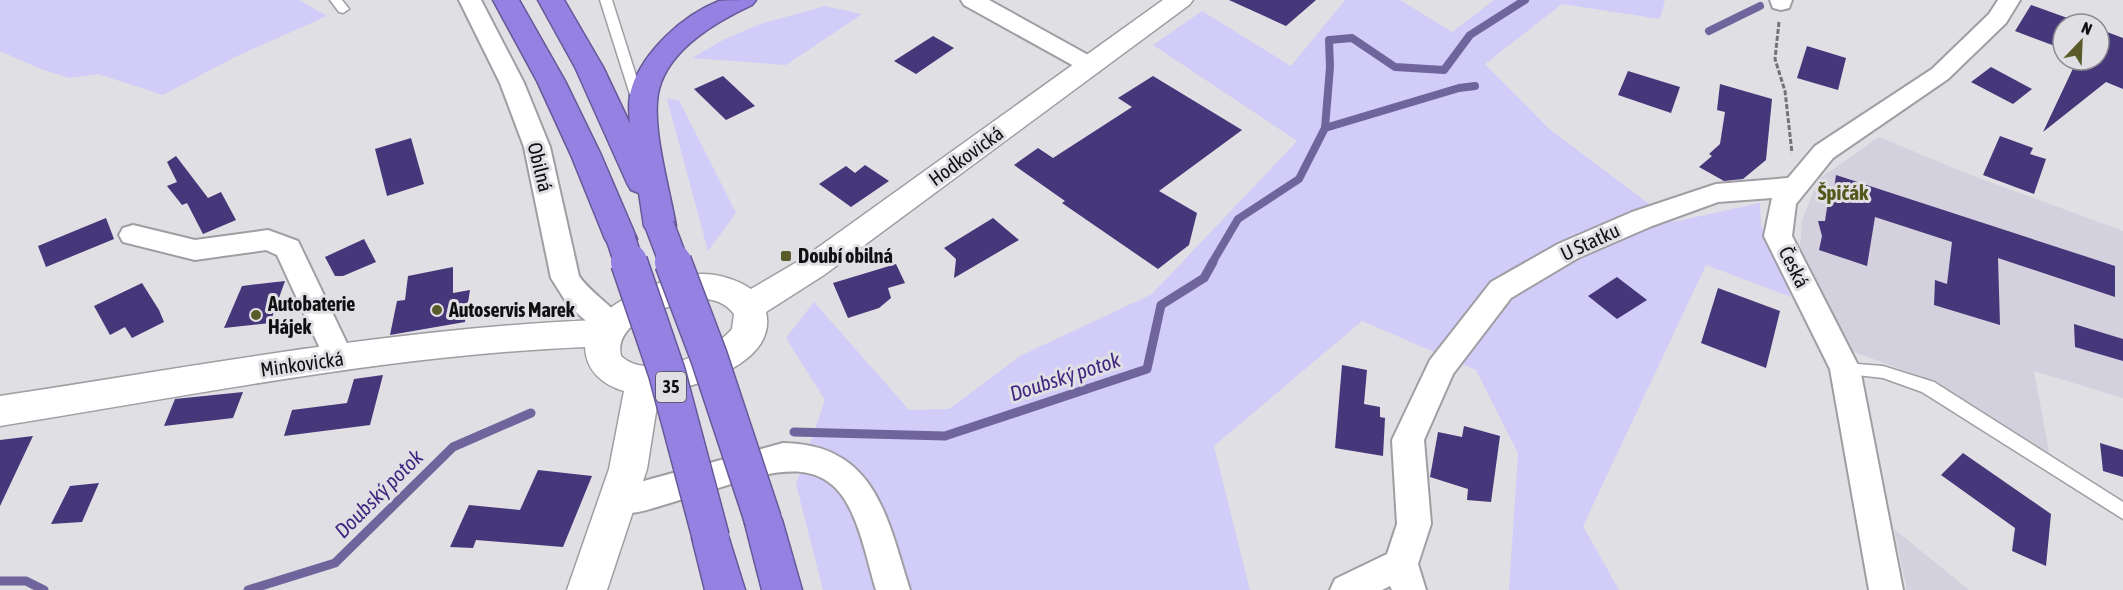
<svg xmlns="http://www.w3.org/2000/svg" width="2123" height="590" font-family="'Asap Condensed',sans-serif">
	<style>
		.built { fill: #d2d1dd }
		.green { fill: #d2ccf9 }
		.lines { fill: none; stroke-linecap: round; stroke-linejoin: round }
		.stream-far1 { stroke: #6f659c; stroke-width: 8 }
		.stream { stroke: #6f659c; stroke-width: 9 }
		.building { fill: #46367a }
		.lane-casing { stroke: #9e9ea3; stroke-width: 3 }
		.street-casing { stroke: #9e9ea3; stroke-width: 4 }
		.secondary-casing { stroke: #9e9ea3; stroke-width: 3 }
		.highway-casing { stroke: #665998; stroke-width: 3 }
		.path { stroke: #737376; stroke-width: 3; stroke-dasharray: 5 2; stroke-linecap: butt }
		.lane { fill: #fff; fill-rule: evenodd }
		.street { fill: #fff; fill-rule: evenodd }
		.secondary { fill: #fff; fill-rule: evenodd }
		.highway { fill: #9481e1; fill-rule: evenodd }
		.highway-bridge-far1-casing { stroke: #665998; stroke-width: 31; stroke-linecap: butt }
		.highway-bridge-casing { stroke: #665998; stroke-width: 39; stroke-linecap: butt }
		.highway-bridge-far1 { stroke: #9481e1; stroke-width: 28 }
		.highway-bridge { stroke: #9481e1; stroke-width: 36 }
		.poi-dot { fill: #595b29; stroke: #dfdfe4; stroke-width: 2 }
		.labels { text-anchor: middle; stroke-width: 6; stroke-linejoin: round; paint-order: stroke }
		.shield { fill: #dfdfe4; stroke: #4e4e50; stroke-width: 1.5 }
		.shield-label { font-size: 18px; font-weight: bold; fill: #101011 }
		.street-label { font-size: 20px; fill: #101011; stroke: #dfdfe4 }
		.poi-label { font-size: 20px; font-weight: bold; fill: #101011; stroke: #dfdfe4; text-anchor: start }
		.neighbourhood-label { font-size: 21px; font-weight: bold; fill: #55581d; stroke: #dfdfe4 }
		.water-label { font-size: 21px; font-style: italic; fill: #422780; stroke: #dfdfe4 }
	</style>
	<rect width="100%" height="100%" fill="#dfdfe4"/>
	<!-- built -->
	<g class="built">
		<path d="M1879 137 1968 174 2123 231V398L2034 371 2050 457 1936 382 1851 351 1800 247 1802 220 1819 179Z"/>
		<path d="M1894 529 1969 590H1907Z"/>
	</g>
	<!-- green -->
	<g class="green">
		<path d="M0 0H299L327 16 237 56 163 95 98 74 69 78 41 69 0 51Z"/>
		<path d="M1345 0H1400L1452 32 1494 0H1665L1660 19 1562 4 1485 64 1549 129 1673 222 1760 203 1761 225 1791 297 1706 265 1583 526 1619 590H1509L1518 453 1476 370 1362 321 1214 446 1250 590H823L796 484 825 400 786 338 814 302 909 410 949 409 1020 356 1152 294 1297 141 1153 45 1202 11 1291 66Z"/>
		<path d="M825 6 862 14 786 65 692 58 723 40 760 24Z"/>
		<path d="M667 99 679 100 736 213 708 251Z"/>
	</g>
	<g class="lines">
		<!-- stream-far1 -->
		<g class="stream-far1">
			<path d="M1709 31 1760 6"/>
			<path d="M1325 128 1459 88 1475 86"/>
			<path d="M1212 263 1238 219 1299 179 1325 128 1330 67 1329 40 1352 38 1395 67 1444 70 1470 35 1525 0"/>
		</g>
		<!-- stream -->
		<g class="stream">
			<path d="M794 432 945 436 1147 369 1161 305 1204 278 1213 262"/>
			<path d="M0 581H26L44 590"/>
			<path d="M248 590 335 563 453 447 531 413"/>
		</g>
	</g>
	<!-- building -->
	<g class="building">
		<path d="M1229 0H1316L1286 26Z"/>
		<path d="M2031 5 2073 20 2084 24H2063V49L2015 31Z"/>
		<path d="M2099 29 2123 38V89L2106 82 2043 132 2077 60H2099Z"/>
		<path d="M933 36 954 48 916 74 894 61Z"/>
		<path d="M1807 46 1846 58 1838 90 1797 78Z"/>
		<path d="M1991 67 2032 89 2013 104 1971 82Z"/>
		<path d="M1628 71 1680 87 1671 113 1618 95Z"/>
		<path d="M723 76 755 106 726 120 694 89Z"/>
		<path d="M1153 76 1242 130 1159 191 1197 213 1189 245 1158 269 1062 203 1065 201 1014 165 1038 148 1053 158 1132 107 1118 98Z"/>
		<path d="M1720 84 1772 99 1766 160 1743 179 1724 181 1699 167 1712 156 1709 154 1720 144 1725 112 1717 110Z"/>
		<path d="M2000 136 2033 148 2030 154 2046 159 2034 194 1983 175Z"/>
		<path d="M411 138 424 184 387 196 375 149Z"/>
		<path d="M176 156 208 198 221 192 236 220 203 234 187 203 182 205 167 186 177 182 167 162Z"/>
		<path d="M865 165 889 181 851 207 819 184 846 166 855 173Z"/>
		<path d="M1836 175 2115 266V297L1998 258 2000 325 1934 305 1935 280 1947 284 1952 242 1875 217 1867 266 1819 250 1822 236 1818 221H1825L1828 201 1832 203Z"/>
		<path d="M106 218 114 239 46 267 38 246Z"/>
		<path d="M993 218 1019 240 954 278 956 259 944 248Z"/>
		<path d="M364 239 376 262 343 276H335L325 257Z"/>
		<path d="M896 264 905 283 888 288 891 298 879 308 848 318 833 283Z"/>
		<path d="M453 267V293L470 290 465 322 390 335 397 301 405 300 408 276Z"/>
		<path d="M1617 277 1647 300 1617 319 1588 296Z"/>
		<path d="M285 281 270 323 224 328 242 286Z"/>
		<path d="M142 283 159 310 164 322 132 338 125 327 110 335 94 306Z"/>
		<path d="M1718 288 1780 311 1766 368 1701 343Z"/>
		<path d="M2074 324 2123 339V361L2075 347Z"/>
		<path d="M1342 365 1367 370 1364 404 1380 407V417L1385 418 1383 456 1335 448Z"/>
		<path d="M383 375 370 425 284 436 292 410 347 403 354 379Z"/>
		<path d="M243 392 233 418 164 426 175 399Z"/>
		<path d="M1464 426 1500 436 1491 502 1467 500 1468 489 1430 477 1438 432 1462 437Z"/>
		<path d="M33 436 0 506V440Z"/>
		<path d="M2100 443 2123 450V477L2103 471Z"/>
		<path d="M1963 453 2051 514 2046 566 2012 551 2015 528 1941 475Z"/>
		<path d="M538 470 592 476 563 547 476 540 473 548 450 547 469 505 520 510Z"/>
		<path d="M99 483 82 522 51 524 70 486Z"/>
	</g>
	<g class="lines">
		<defs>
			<g id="lane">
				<path d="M330 0H342L349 9 343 13 339 12Z"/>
				<path d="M600 0H612L645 104 644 107H634L633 104Z"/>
				<path d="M1845 363 1883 366 1934 382 2123 502V519L1922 392 1883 378 1839 373 1837 369 1839 365Z"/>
			</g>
			<g id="street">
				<path d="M459 0H481L524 83 550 147 579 276C592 295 615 306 626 326L621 334 611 337 601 334 568 305 551 278 524 147 500 83Z"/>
				<path d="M961 0H989L1099 61 1103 66 1099 71 1091 73 1083 71 964 5Z"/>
				<path d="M1770 0H1792L1789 8 1781 10 1773 8Z"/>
				<path d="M1998 0H2020L2006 23 1948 79 1833 158 1796 204 1792 236 1860 369 1903 590H1869L1830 369 1764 236 1772 198 1718 202 1652 226 1578 258 1511 298 1453 374 1424 440 1431 524 1418 564 1426 590H1392L1390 586 1382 590H1330L1335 579 1387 554 1397 524 1392 440 1430 360 1491 282 1558 244 1632 212 1716 184 1788 178 1815 146 1932 69 1989 14Z"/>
				<path d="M133 225 195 240 268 230 298 241 354 358 350 366 339 370 328 366 277 255 266 250 195 260 123 242 119 235 123 228Z"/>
				<path d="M783 443C876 444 887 518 910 590H876C868 564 863 536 851 511 826 456 777 470 731 484 711 490 690 497 670 503 650 509 627 518 607 511L603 501 607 491Z"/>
			</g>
			<path id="secondary" d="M1163 0H1193L1189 5 824 275 766 312C778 363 695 387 659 393L647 469 607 590H567L609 469 624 391C603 385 586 371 585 347 389 355 194 395 0 426V396C198 366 397 328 597 320 617 297 671 274 702 274 719 274 738 280 751 289L802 259ZM701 298C715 300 725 302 734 314L732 329C711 354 648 382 621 356 613 319 674 304 701 298Z"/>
			<g id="highway">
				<path d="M493 0H519L565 81 601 155 637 239 632 247 621 250 610 247 605 239 571 155 537 81Z"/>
				<path d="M538 0H564L603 67 630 124C629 112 628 99 632 87 644 51 683 15 719 1 729 0 745 0 756 0L752 5C716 22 670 48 659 89 650 124 670 190 676 226L671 234 660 237 649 234 644 226 639 193 631 190 627 183 575 67Z"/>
				<path d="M763 503 777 508 782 520 802 590H762L744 520 749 508Z"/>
				<path d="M711 521 725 526 745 590H705L692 538 697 526Z"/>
			</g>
		</defs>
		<!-- lane casing -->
		<use href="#lane" class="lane-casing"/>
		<!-- street casing -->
		<use href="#street" class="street-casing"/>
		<!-- secondary casing -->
		<use href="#secondary" class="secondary-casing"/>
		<!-- highway casing -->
		<use href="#highway" class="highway-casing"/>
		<!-- path -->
		<path class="path" d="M1779 22 1775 59 1785 91 1792 153"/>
		<!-- lane -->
		<use href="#lane" class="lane"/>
		<!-- street -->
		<use href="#street" class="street"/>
		<!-- secondary -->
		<use href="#secondary" class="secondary"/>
		<!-- highway -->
		<use href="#highway" class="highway"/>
		<defs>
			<g id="highway-bridge-far1">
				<path d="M660 226 674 263"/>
				<path d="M621 239 629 263"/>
			</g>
			<g id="highway-bridge">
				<path d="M629 262 667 373 711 538"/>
				<path d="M673 262 709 357 763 520"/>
			</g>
		</defs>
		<!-- highway-bridge-far1 casing -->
		<use href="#highway-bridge-far1" class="highway-bridge-far1-casing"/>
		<!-- highway-bridge casing -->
		<use href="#highway-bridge" class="highway-bridge-casing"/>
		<!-- highway-bridge-far1 -->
		<use href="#highway-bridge-far1" class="highway-bridge-far1"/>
		<!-- highway-bridge -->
		<use href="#highway-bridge" class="highway-bridge"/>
	</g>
	<!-- markers -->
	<g class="poi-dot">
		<rect x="780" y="250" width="12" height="12" rx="3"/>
		<circle cx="437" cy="310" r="6"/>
		<circle cx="256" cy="315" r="6"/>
	</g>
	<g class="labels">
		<!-- shield labels -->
		<rect class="shield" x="656" y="372" width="30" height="30" rx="4.5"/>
		<g class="shield-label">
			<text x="671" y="393">35</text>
		</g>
		<!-- street labels -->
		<g class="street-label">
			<text transform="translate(966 156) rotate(-36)" y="7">Hodkovická</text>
			<text transform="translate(540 167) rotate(76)" y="7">Obilná</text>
			<text transform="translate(1590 242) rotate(-25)" y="7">U Statku</text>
			<text transform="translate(1794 267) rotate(63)" y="7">Česká</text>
			<text transform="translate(302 364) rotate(-8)" y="7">Minkovická</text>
		</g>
		<!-- poi labels -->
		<g class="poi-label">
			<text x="798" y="263">Doubí obilná</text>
			<text x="268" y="311">Autobaterie<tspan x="268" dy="23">Hájek</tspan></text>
			<text x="449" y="317">Autoservis Marek</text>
		</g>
		<!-- neighbourhood labels -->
		<g class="neighbourhood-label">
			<text x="1843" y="200">Špičák</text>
		</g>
		<!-- water labels -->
		<g class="water-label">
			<text transform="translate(1065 377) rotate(-18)" y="7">Doubský potok</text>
			<text transform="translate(379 494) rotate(-45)" y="7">Doubský potok</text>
		</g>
	</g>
	<!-- north arrow -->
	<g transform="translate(2081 42) rotate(23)"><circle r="28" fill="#dfdfe4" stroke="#8c8c90" stroke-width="1.5"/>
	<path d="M0-4.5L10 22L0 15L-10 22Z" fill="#595b29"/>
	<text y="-9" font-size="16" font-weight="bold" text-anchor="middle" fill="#101011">N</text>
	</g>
</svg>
